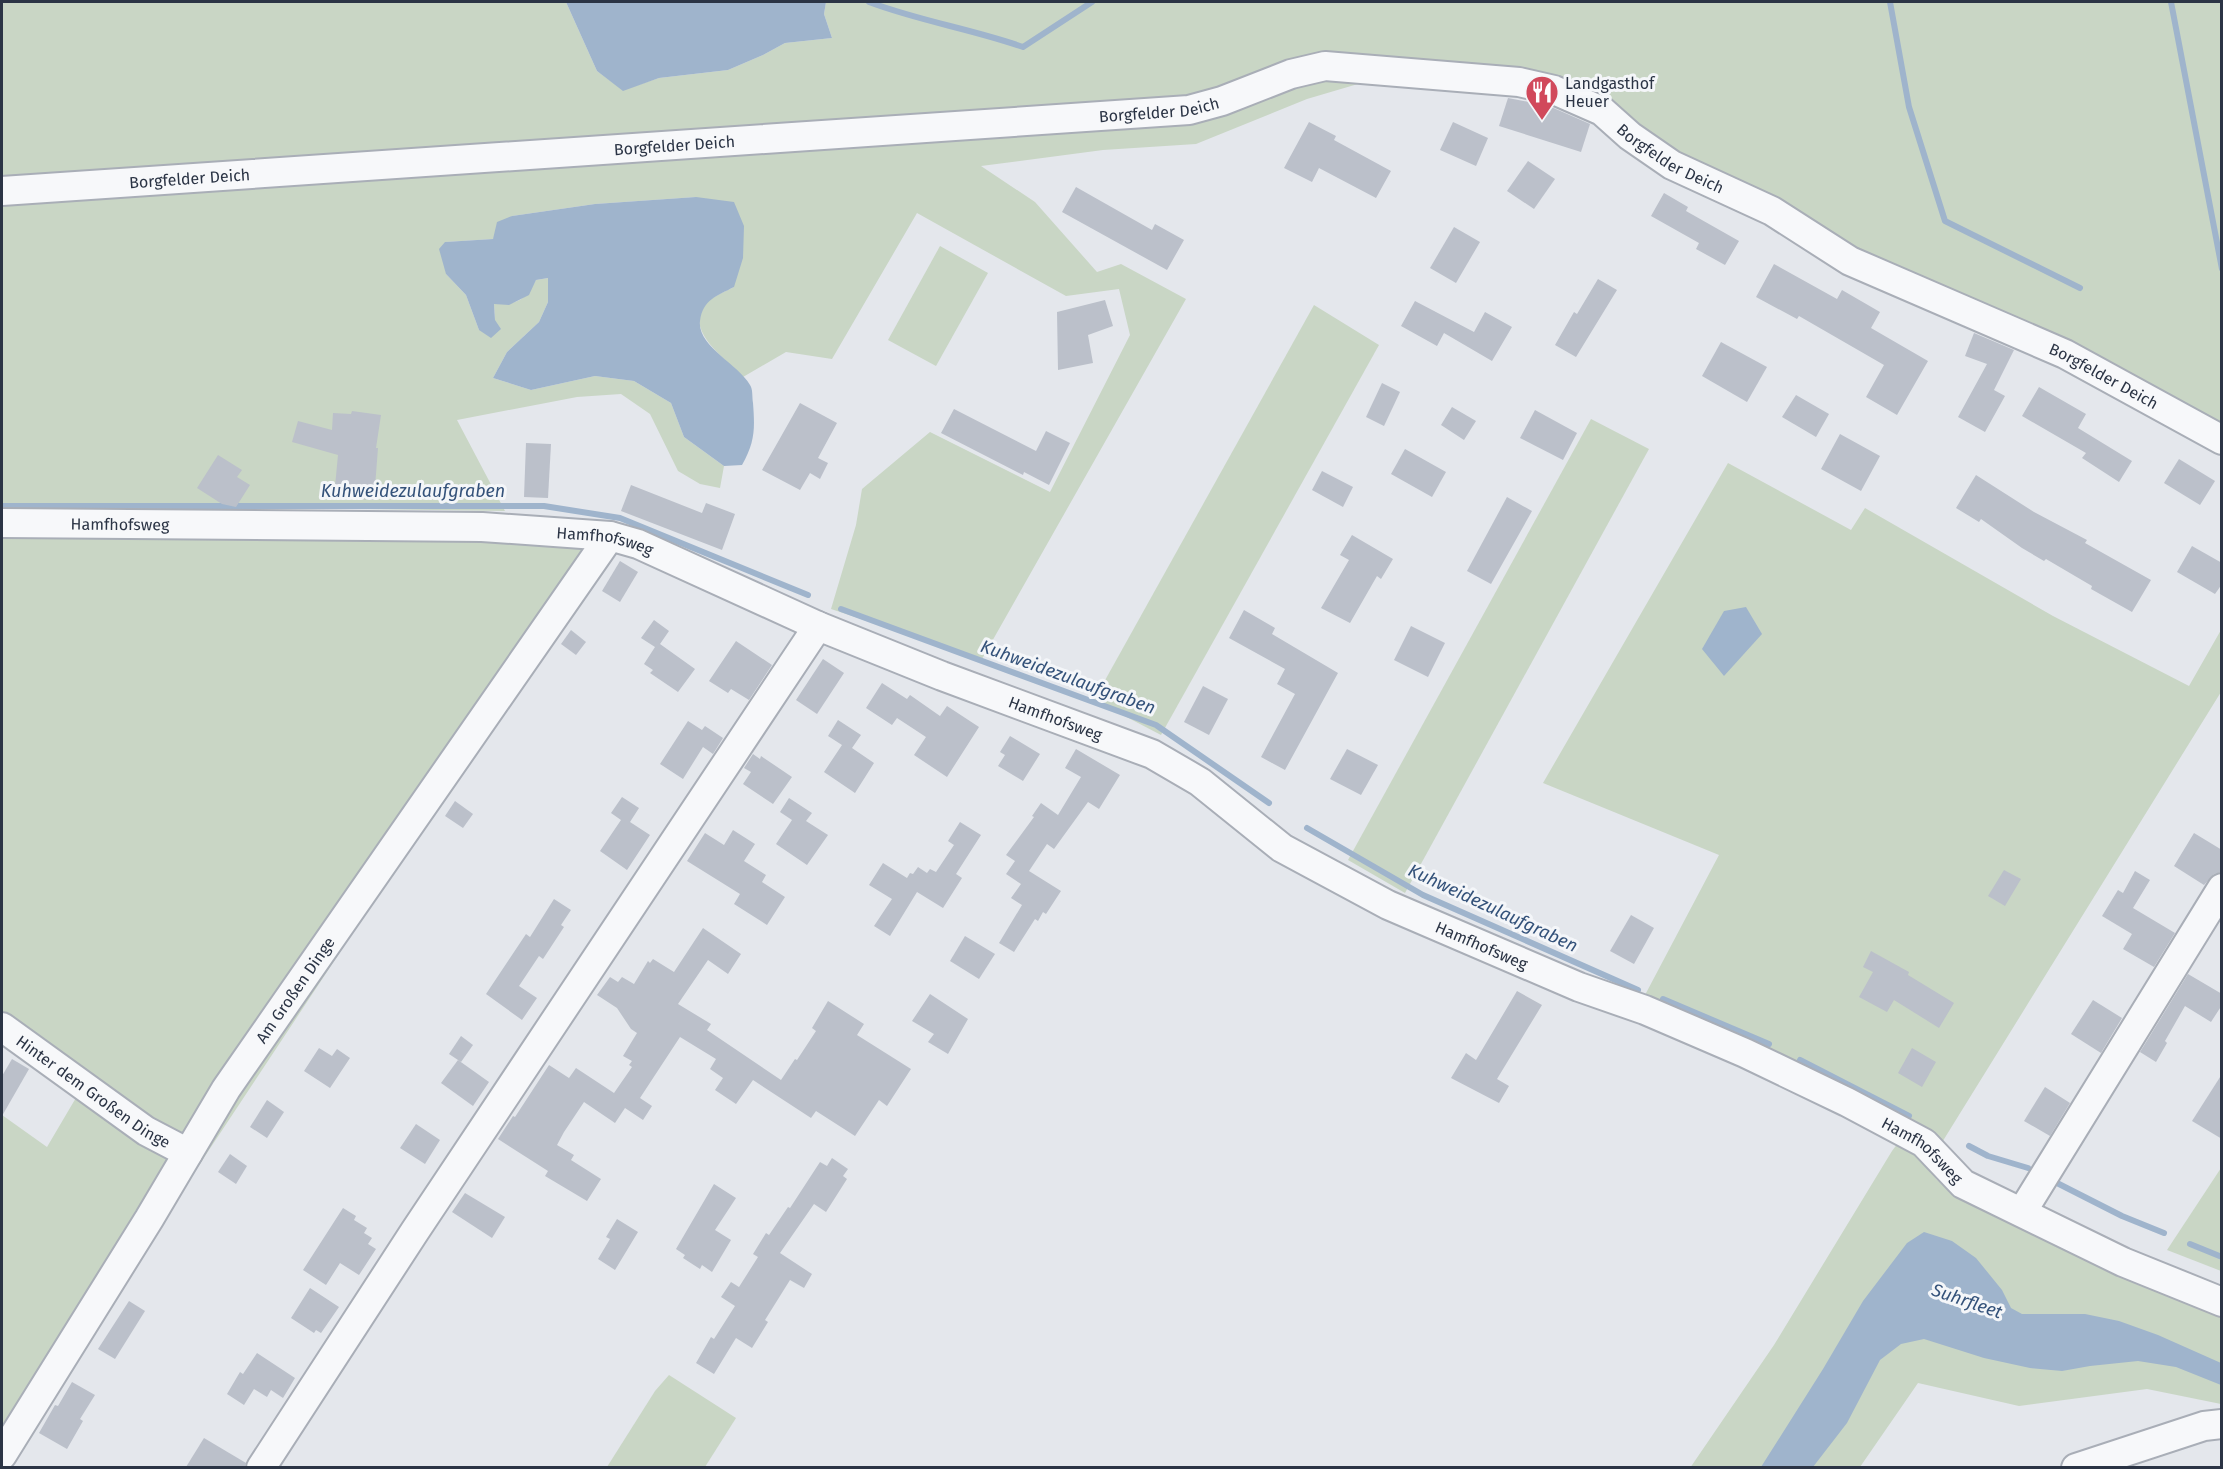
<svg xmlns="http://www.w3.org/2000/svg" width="2223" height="1469" font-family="'Fira Sans',sans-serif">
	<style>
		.green { fill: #c9d6c5 }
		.water { fill: #9fb4cc }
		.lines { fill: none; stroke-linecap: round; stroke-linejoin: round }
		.stream { stroke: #9fb4cc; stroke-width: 6 }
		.building { fill: #bbc0ca }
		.minor-casing { stroke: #a9aeb7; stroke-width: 32 }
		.minor { stroke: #f7f8fa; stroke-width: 28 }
		.labels { text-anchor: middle; stroke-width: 6; stroke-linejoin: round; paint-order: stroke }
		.poi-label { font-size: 16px; fill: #2b3445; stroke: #f4f6f9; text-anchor: start }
		.street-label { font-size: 16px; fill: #2b3445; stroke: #f4f6f9 }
		.water-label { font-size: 18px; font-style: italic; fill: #34527a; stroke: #f4f6f9 }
	</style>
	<rect width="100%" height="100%" fill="#e4e7ec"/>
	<!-- green -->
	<g class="green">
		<path d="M2 2H566L597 71 623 90 659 78 728 70 763 55 785 43 832 38 824 14 826 2H2221V426L1832 243 1660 149 1617 112 1412 68 1307 99 1196 144 1103 150 981 166 1035 202 1097 272 1121 264 1186 299 982 659 831 609 856 525 862 489 930 432 1050 492 1130 335 1119 289 1066 296 917 213 832 359 786 352 743 377C728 361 688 334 702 308 708 298 724 292 734 287L696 197 595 204 512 216 493 239 445 242 446 274 466 295 479 330 495 320 494 304C517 305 526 300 536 280L548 278V302L539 322 507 352 493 378 531 390 595 376 634 381 671 403 684 437 724 466 720 488 700 484 678 471 650 414 621 394 577 397 457 420 505 511 2 504Z"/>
		<path d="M940 246 988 273 936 366 888 340Z"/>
		<path d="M1314 305 1379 345 1161 735 1094 700Z"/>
		<path d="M1591 419 1649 449 1405 893 1348 860Z"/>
		<path d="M1728 463 1851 530 1865 508 2053 616 2189 686 2221 630V692L1941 1144 1645 995 1719 855 1543 783Z"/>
		<path d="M2 535 488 537 607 549 207 1153 5 1468 2 1467V1115L47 1147 90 1074 2 1012Z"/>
		<path d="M1898 1143 1928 1156 1936 1179 1945 1186 2014 1223 2221 1313V1404L2147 1389 2019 1406 1918 1383 1860 1467 1690 1468 1774 1345 1892 1151Z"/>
		<path d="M2221 1168V1271L2167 1250Z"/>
		<path d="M669 1375 736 1418 705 1467H607L655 1391Z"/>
	</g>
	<!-- water -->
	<g class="water">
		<path d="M566 2H826L824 14 832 38 785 43 763 55 728 70 659 78 623 91 597 71Z"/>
		<path d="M696 197 734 202 744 226 743 258 734 287C717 296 703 299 700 321 697 346 738 364 750 385 753 389 752 397 753 403 755 429 755 442 742 465L724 466 684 437 671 403 634 381 595 376 531 390 493 378 507 352 539 322 548 302V278L536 280 529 295 509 305 494 304 495 320 501 329 491 338 479 330 466 295 446 274 439 249 445 242 493 239 497 222 512 216 595 204Z"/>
		<path d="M1746 607 1762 634 1724 676 1702 649 1724 611Z"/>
		<path d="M1924 1232 1952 1241 1976 1258 2002 1290 2011 1308 2022 1314H2085L2119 1321 2158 1335 2221 1363V1385L2176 1367 2138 1361 2090 1366 2062 1371 2030 1368 1984 1358 1924 1339 1901 1344 1880 1360 1847 1423 1813 1467H1761L1823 1369 1863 1301 1907 1243Z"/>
	</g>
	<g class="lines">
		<!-- stream -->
		<g class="stream">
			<path d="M869 2C919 21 972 29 1023 47L1092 2"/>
			<path d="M1890 2 1909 107 1945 221 2080 288"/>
			<path d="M2171 2 2222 269"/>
			<path d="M2 506H544L620 518 808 595"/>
			<path d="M841 609 1156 725 1269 803"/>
			<path d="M1307 828 1423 895 1638 990"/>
			<path d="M1663 999 1769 1044"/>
			<path d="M1800 1060 1909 1116"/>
			<path d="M1969 1146 1988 1156 2028 1168"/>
			<path d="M2057 1183 2122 1216 2164 1233"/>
			<path d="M2190 1244 2222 1257"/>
		</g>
	</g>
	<!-- building -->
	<g class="building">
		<path d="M1508 98 1549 106 1590 124 1581 152 1499 126Z"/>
		<path d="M1309 122 1336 136 1334 140 1391 171 1376 198 1319 168 1312 182 1284 168Z"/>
		<path d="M1453 122 1488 138 1476 166 1440 150Z"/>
		<path d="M1528 161 1555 179 1534 209 1507 191Z"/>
		<path d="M1076 187 1152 230 1155 224 1184 240 1167 270 1062 212Z"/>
		<path d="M1664 193 1688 207 1686 211 1739 241 1725 265 1696 249 1699 243 1651 216Z"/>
		<path d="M1454 227 1480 242 1456 283 1430 268Z"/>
		<path d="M1774 264 1837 299 1842 290 1880 312 1871 328 1928 361 1897 415 1866 397 1884 365 1799 316 1797 319 1756 297Z"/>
		<path d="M1598 279 1617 290 1576 357 1555 345 1574 312 1577 314Z"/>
		<path d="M1105 300 1113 326 1088 335 1093 363 1058 370 1057 312Z"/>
		<path d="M1415 301 1474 332 1485 312 1512 327 1492 361 1444 333 1437 346 1401 326Z"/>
		<path d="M1974 333 2014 350 1994 390 2005 396 1985 432 1958 417 1987 364 1965 356Z"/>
		<path d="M1721 342 1767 367 1747 402 1702 376Z"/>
		<path d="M1382 383 1400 392 1384 426 1366 417Z"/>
		<path d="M2039 387 2086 414 2078 428 2132 461 2119 482 2082 458 2086 453 2022 416Z"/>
		<path d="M1796 395 1829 414 1816 437 1782 417Z"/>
		<path d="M800 403 837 423 818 458 828 463 820 479 810 473 800 490 762 470Z"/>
		<path d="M1452 407 1476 421 1464 440 1441 425Z"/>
		<path d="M954 409 1036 451 1046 431 1070 443 1049 485 1024 472 1023 475 941 433Z"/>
		<path d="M1535 410 1577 433 1563 460 1520 438Z"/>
		<path d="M352 411 381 415 376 448H378L374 500 334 497 338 455 292 442 298 421 332 430 333 413 351 414Z"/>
		<path d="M1840 434 1880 456 1861 491 1821 469Z"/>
		<path d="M526 443 551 444 548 498 524 497Z"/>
		<path d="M1405 449 1446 472 1432 497 1391 474Z"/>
		<path d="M218 455 242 470 237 477 250 485 236 507 222 504 197 488Z"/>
		<path d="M2179 459 2215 481 2200 505 2164 483Z"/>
		<path d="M1322 471 1353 487 1343 507 1312 490Z"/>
		<path d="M1976 475 2034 512 2087 540 2085 543 2151 580 2132 612 2091 589 2092 586 2046 559 2044 561 2022 548 1981 519 1979 522 1956 508Z"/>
		<path d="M631 485 702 513 706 503 735 514 722 550 621 511Z"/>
		<path d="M1507 497 1532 511 1491 584 1467 571Z"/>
		<path d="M1352 535 1393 559 1381 579 1377 576 1350 623 1321 608 1349 560 1340 555Z"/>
		<path d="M2192 546 2222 563V584L2215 594 2177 572Z"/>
		<path d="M620 561 638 572 620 602 602 591Z"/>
		<path d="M1244 610 1275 628 1272 634 1338 673 1285 770 1261 757 1295 694 1277 684 1285 669 1229 638Z"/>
		<path d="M654 620 669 631 660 644 695 669 678 692 650 673 653 670 644 664 655 647 641 638Z"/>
		<path d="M1411 626 1445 643 1428 677 1394 660Z"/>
		<path d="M571 630 586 642 576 655 561 644Z"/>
		<path d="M736 641 772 665 749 700 731 689 728 693 709 681Z"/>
		<path d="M823 659 844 673 817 714 796 700Z"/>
		<path d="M882 683 907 699 910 695 940 716 947 706 979 727 947 777 914 755 926 737 897 718 892 725 866 708Z"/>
		<path d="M1203 686 1228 699 1209 735 1184 722Z"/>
		<path d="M838 720 861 735 852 748 874 763 855 793 824 772 842 745 828 736Z"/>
		<path d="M688 721 702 730 705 726 723 738 713 754 703 747 683 779 660 764Z"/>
		<path d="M1010 736 1040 754 1023 781 998 766 1005 755 1000 752Z"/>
		<path d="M1076 749 1120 775 1099 809 1088 802 1054 849 1047 844 1029 871 1061 891 1046 914 1043 912 1038 921 1035 919 1014 952 999 943 1022 905 1011 898 1021 884 1006 874 1015 861 1006 855 1034 817 1032 816 1041 803 1058 815 1081 777 1065 768Z"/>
		<path d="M1347 749 1378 765 1361 795 1330 779Z"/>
		<path d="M753 754 760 759 761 756 792 777 773 804 743 784 751 772 744 768Z"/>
		<path d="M622 797 639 808 630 822 650 835 627 870 600 851 621 820 611 813Z"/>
		<path d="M789 798 812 813 806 821 828 835 807 865 776 844 792 820 780 812Z"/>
		<path d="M455 801 473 814 463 828 445 816Z"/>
		<path d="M960 822 981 835 956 874 962 878 943 908 917 892 890 936 874 926 892 899 869 885 883 863 907 878 910 873 913 874 918 867 927 873 930 869 936 872 954 845 948 841Z"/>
		<path d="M733 830 755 844 744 861 766 875 762 882 785 897 767 925 734 904 740 894 687 861 705 833 724 845Z"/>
		<path d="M2194 833 2222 850V872L2214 874 2204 885 2174 866Z"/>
		<path d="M2004 870 2021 879 2005 906 1988 896Z"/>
		<path d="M2135 871 2150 880 2133 908 2175 933 2154 967 2123 949 2132 934 2102 916 2118 890 2123 893Z"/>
		<path d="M554 899 571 910 561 925 564 927 543 959 539 956 519 986 537 998 522 1020 486 994 526 934 530 937Z"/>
		<path d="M1631 915 1654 928 1634 964 1610 951Z"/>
		<path d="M703 928 741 954 728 974 708 960 678 1004 711 1024 707 1030 781 1080 795 1059 797 1060 816 1031 812 1028 828 1001 864 1024 857 1035 911 1069 887 1106 879 1100 855 1136 816 1111 811 1118 753 1080 736 1104 715 1090 723 1078 710 1069 716 1059 680 1037 640 1098 652 1106 643 1120 625 1108 615 1123 584 1102 564 1132 557 1145 574 1155 571 1160 601 1179 587 1201 545 1176 548 1171 498 1139 513 1116 515 1117 549 1065 569 1078 576 1068 614 1093 632 1067 629 1065 632 1061 623 1056 637 1033 631 1029 617 1008 597 995 610 977 618 982 622 977 634 984 648 961 650 963 653 959 674 972Z"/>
		<path d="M965 936 995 954 979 979 950 961Z"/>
		<path d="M1871 951 1909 972 1908 975 1954 1003 1939 1028 1894 1000 1887 1012 1859 997 1873 972 1863 967Z"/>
		<path d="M2188 974 2222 994V1005L2211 1022 2185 1006 2165 1041 2167 1043 2156 1062 2140 1052Z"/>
		<path d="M1517 991 1542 1005 1497 1079 1509 1086 1499 1103 1451 1078 1466 1053 1476 1060Z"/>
		<path d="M930 994 968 1019 948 1054 928 1042 934 1034 912 1021Z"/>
		<path d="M2093 1000 2122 1018 2101 1053 2071 1034Z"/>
		<path d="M461 1036 473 1045 461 1062 449 1054Z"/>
		<path d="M319 1048 332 1056 337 1049 350 1058 330 1088 304 1071Z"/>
		<path d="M1912 1048 1936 1062 1922 1087 1898 1073Z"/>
		<path d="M12 1059 29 1069 2 1116V1076Z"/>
		<path d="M458 1060 489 1082 473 1106 441 1083Z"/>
		<path d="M2222 1074V1139L2192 1121Z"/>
		<path d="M2045 1087 2070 1103 2050 1136 2024 1121Z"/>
		<path d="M267 1100 284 1112 267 1138 250 1127Z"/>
		<path d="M416 1124 440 1140 425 1164 400 1148Z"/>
		<path d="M230 1154 247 1166 236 1184 218 1172Z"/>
		<path d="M832 1158 848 1169 843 1176 847 1179 826 1212 814 1204 780 1253 812 1274 804 1288 790 1280 765 1320 768 1322 752 1348 736 1338 714 1374 696 1363 711 1337 714 1339 735 1306 721 1297 731 1282 739 1287 758 1257 753 1254 766 1233 769 1235 788 1207 790 1208 820 1162 827 1166Z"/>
		<path d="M714 1184 736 1198 715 1230 731 1240 712 1272 702 1265 700 1269 683 1258 685 1255 676 1249Z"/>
		<path d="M465 1193 505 1217 492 1238 452 1212Z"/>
		<path d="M343 1208 356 1216 354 1220 367 1228 364 1233 372 1238 368 1244 376 1249 359 1275 340 1263 326 1285 303 1270Z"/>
		<path d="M617 1219 638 1232 615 1270 598 1259 610 1239 606 1237Z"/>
		<path d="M310 1288 339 1307 321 1333 316 1330 314 1333 291 1318Z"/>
		<path d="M129 1301 145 1311 115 1359 98 1349Z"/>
		<path d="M257 1353 295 1378 283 1398 271 1390 267 1397 254 1389 244 1405 227 1394 240 1372 243 1374Z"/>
		<path d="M72 1382 95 1395 80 1419 83 1421 67 1449 39 1433 55 1405 58 1406Z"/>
		<path d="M204 1438 246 1463 245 1467H186Z"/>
	</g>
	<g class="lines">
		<defs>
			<g id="minor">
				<path id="s1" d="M2 191 1189 110 1222 101 1291 74 1325 66 1519 82 1554 90 1602 111 1630 136 1672 165 1772 211 1850 261 2065 354 2222 440"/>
				<path id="s2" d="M2 523 482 527 610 536 638 544 818 626 942 676 1152 754 1200 782 1282 848 1388 905 1579 987 1645 1010 1745 1053 1847 1102 1924 1143 1963 1184 2123 1262 2222 1302"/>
				<path id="s3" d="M2 1027 146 1131 188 1153"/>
				<path d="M2022 1212 2222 888"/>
				<path id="s4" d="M2 1455 149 1219 226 1089 610 536"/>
				<path d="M261 1468 415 1231 818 626"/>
				<path d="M2076 1468 2204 1426 2222 1424"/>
			</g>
		</defs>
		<!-- minor casing -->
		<use href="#minor" class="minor-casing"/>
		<!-- minor -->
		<use href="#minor" class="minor"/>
	</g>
	<!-- icons -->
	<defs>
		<symbol id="restaurant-pin" viewBox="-11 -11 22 30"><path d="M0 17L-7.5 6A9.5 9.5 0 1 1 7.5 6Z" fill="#d1495b" stroke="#f4f6f9"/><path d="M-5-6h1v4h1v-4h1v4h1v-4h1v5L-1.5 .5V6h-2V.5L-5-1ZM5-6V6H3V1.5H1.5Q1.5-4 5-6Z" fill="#fff"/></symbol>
	</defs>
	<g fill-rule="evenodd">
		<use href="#restaurant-pin" x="1523" y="73" width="38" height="52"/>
	</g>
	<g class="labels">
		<!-- poi labels -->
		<g class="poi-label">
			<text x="1565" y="89">Landgasthof<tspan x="1565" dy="18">Heuer</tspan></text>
		</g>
		<!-- street labels -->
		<g class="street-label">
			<text dy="6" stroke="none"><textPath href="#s1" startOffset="1160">Borgfelder Deich</textPath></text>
			<text dy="6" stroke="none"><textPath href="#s1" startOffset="674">Borgfelder Deich</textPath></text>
			<text dy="6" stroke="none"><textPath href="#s1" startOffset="1700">Borgfelder Deich</textPath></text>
			<text dy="6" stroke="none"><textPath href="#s1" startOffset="188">Borgfelder Deich</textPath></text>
			<text dy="6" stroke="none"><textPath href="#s1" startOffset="2186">Borgfelder Deich</textPath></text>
			<text dy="6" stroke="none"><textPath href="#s2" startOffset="118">Hamfhofsweg</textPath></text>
			<text dy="6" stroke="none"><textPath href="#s2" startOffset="604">Hamfhofsweg</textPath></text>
			<text dy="6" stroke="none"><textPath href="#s2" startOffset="1090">Hamfhofsweg</textPath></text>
			<text dy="6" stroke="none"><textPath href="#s2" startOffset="1576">Hamfhofsweg</textPath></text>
			<text dy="6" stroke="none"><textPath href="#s4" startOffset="550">Am Großen Dinge</textPath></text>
			<text dy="6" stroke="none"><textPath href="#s3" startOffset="112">Hinter dem Großen Dinge</textPath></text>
			<text dy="6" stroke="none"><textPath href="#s2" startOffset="2064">Hamfhofsweg</textPath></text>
		</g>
		<!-- water labels -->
		<g class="water-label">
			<text x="413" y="497">Kuhweidezulaufgraben</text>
			<text transform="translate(1068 677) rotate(20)" y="6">Kuhweidezulaufgraben</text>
			<text transform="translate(1493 908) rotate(25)" y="6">Kuhweidezulaufgraben</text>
			<text transform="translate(1967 1301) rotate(19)" y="6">Suhrfleet</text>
		</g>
	</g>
	<!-- border -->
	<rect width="2223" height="1469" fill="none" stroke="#2b3445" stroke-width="6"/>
</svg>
